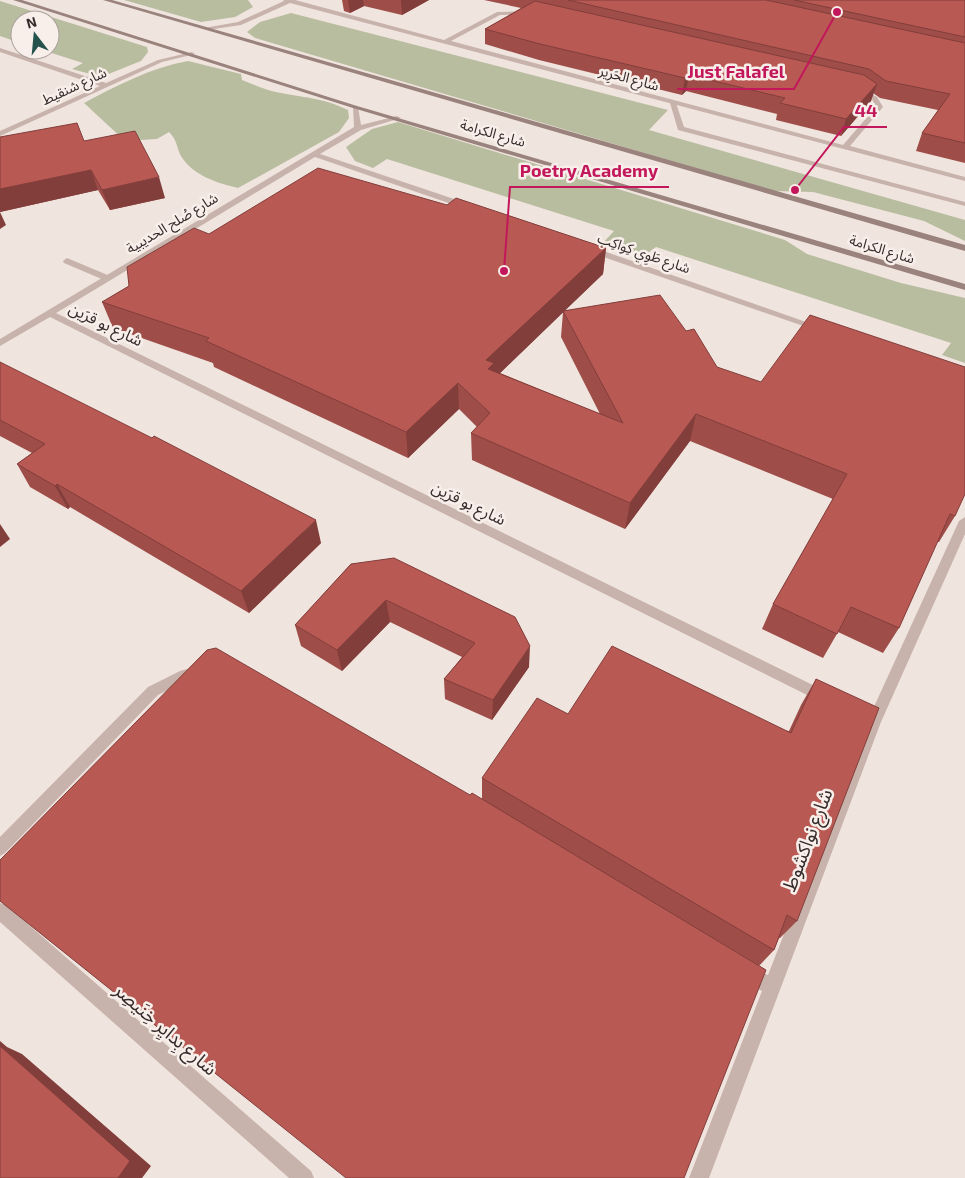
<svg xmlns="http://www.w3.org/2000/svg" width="965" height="1178" font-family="'Exo 2','Noto Sans Arabic',sans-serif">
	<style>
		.green { fill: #b9bda0 }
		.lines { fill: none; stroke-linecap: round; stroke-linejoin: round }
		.lane { fill: #c7b3ab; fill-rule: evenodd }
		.street { fill: #c7b3ab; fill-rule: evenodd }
		.secondary { fill: #9a827d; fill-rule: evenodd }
		.wall { fill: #9f4d48; fill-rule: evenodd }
		.shaded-wall { fill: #823e3b }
		.building { fill: #b95954; stroke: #823e3b }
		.labels { text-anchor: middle; stroke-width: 5; stroke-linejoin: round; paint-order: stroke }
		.far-street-label { font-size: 14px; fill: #352b2a; stroke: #f8efea }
		.street-label { font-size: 16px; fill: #352b2a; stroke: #f8efea }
		.near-street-label { font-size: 19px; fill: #352b2a; stroke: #f8efea }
		.leader { fill: none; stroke: #c2185b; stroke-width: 2 }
		.callout-dot { fill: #c2185b; stroke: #f8efea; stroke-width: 2 }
		.callout-label { font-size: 18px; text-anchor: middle; font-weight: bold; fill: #c2185b; stroke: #f8efea; stroke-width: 5; stroke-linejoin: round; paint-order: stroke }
	</style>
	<rect width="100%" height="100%" fill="#f0e4de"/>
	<!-- green -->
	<g class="green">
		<path d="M124 0H248L253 7 235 17 201 22Z"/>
		<path d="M0 1 147 47 148 52 141 61 101 77 72 69 83 63 42 50H50V20H20V43L0 36Z"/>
		<path d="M291 13 668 110 649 130 965 220V241L924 221 813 192 773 191 255 38 247 32 260 22Z"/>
		<path d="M188 61 241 74 242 80C253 84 265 90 276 92 304 98 321 97 348 110L349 118 339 132 238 188C218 183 193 176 181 156 176 147 178 141 169 132L157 139 125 141 84 103C118 85 150 68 188 61Z"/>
		<path d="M398 122 785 240 807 254 901 283 965 298V363L942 355 951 343 656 247 642 257 602 244 614 231 387 159 373 168 355 161 346 147 372 129Z"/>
	</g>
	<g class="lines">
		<!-- lane -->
		<g class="lane">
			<path d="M673 101 676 103 684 127 965 202V206L678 130 670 103Z"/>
			<path d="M67 258 110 276 111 278 104 280 64 263 63 261Z"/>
		</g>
		<!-- street -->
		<g class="street">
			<path d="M283 0H295L444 40 497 12 535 11 533 14 500 15 451 41 843 145 876 107 872 99 856 89 861 88 877 97 883 107 850 146 965 177V181L290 3 241 25 207 30 204 28 238 22 284 1Z"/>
			<path d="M0 48 106 83 158 60 192 52 195 54 162 62 0 136V131L100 86 0 52Z"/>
			<path d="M353 106 358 107 361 125 397 116 401 118 361 130 320 154 469 204V208H463L315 157 56 313 829 693 831 697 829 701 824 703 819 701 50 317 0 346V339L354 127Z"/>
			<path d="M586 247H592L823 328 821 330H815L586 251Z"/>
			<path d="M965 517V534L881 722 709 1178H689L762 991 741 979 739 973 741 967 747 965 768 975 867 722 959 521Z"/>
			<path d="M197 666 202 668 204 672 202 676 188 680 158 695 5 853 0 856V837L148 687 180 671Z"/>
			<path d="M0 903 6 905 311 1171 314 1178H289L0 922Z"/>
		</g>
		<!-- secondary -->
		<g class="secondary">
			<path d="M13 0H22L357 106 965 284V290L353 108Z"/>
			<path d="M103 0H112L965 245V251Z"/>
		</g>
	</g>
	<!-- wall -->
	<g class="wall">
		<path d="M342 0H429L402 15 364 6 350 13 344 11Z"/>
		<path d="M484 0H965V163L916 151 922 133 938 110 880 98 873 93 871 101 841 136 776 120 777 114 686 91 682 95 539 60 485 44V29L521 8Z"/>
		<path d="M0 137 84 141 165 198 110 210 98 190 0 212Z"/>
		<path d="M447 205 606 248 603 274 565 310 686 331 717 367 955 516 939 542H937L899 628 883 653 838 632 823 658 762 629 773 604 833 499 690 441 625 529 472 460 471 433 477 427 459 409 408 458 214 367 213 363 113 328 102 302 129 286 209 234ZM563 312 561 337 600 414 500 373Z"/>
		<path d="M0 362 321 543 249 613 70 507 68 509 30 487 17 464 32 453 0 436Z"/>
		<path d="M351 564 529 667 492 720 445 699 444 679 462 657 390 622 342 671 301 646 295 625Z"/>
		<path d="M816 679 797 921 780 938H779L774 950 759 966 470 795 482 799V778L568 714 789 731 801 705Z"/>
	</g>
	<!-- shaded-wall -->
	<g class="shaded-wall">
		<path d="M348 0H363L364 6 350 13Z"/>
		<path d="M401 0H429L402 15Z"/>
		<path d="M689 75 686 91 682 95 685 78Z"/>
		<path d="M877 84 871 101 841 136 846 119Z"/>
		<path d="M91 170 98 190 0 212V189Z"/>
		<path d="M159 177 165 198 110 210 102 190Z"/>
		<path d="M0 212 6 225 0 229Z"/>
		<path d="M606 248 603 274 493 380V390L486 360Z"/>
		<path d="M458 383 459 409 408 458 406 432Z"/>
		<path d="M696 414 690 441 625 529 630 503Z"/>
		<path d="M57 484 70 507 68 509 55 486Z"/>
		<path d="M316 520 321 543 249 613 241 591Z"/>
		<path d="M0 524 10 539 0 547Z"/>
		<path d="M386 600 390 622 342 671 337 650Z"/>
		<path d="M530 646 529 667 492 720 493 700Z"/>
		<path d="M0 1041 7 1047 22 1054 151 1166 142 1178H118L0 1050Z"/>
	</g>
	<!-- building -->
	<g class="building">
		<path d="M568 0H766L965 43V143L922 133 950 94 886 81 869 69Z"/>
		<path d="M794 0H965V37Z"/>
		<path d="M535 1 864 75 877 84 846 119 780 103 785 98 689 75 685 78 540 44 485 29Z"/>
		<path d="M77 123 84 141 135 131 159 177 102 190 91 170 0 189V137Z"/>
		<path d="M318 168 447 205 456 198 606 248 486 360 494 363 488 369 623 423 563 311 660 295 686 331 694 329 717 367 761 382 810 315 965 367V494L955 516 950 514 899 628 851 607 837 634 773 604 847 474 696 414 630 503 471 433 490 413 458 383 406 432 206 341 209 338 102 302 129 286 127 267 194 228 209 234Z"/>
		<path d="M0 362 152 438 154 436 316 520 241 591 57 484 55 486 17 464 45 444 0 420Z"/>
		<path d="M394 558 515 617 530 646 493 700 444 679 475 643 386 600 337 650 295 625 351 564Z"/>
		<path d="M612 646 791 733 816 679 879 708 797 921 787 915 774 950 482 778 537 698 568 714Z"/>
		<path d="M216 648 470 795 472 793 766 970 684 1178H346L0 901V860L207 650Z"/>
		<path d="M0 1046 130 1161 118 1178H0Z"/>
	</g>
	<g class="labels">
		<!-- far-street labels -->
		<g class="far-street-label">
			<text transform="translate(629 78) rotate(15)" y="5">شارع الحَرِير</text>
			<text transform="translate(74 86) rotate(-25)" y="5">شارع شنقيط</text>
			<text transform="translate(493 133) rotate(16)" y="5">شارع الكرامة</text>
			<text transform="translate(172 223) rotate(-31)" y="5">شارع صُلح الحديبية</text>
			<text transform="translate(882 249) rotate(17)" y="5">شارع الكرامة</text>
			<text transform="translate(644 253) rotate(19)" y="5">شارع طَوِي كِواكِب</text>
		</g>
		<!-- street labels -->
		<g class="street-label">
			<text transform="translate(106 324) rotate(26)" y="6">شارع بو قرَين</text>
			<text transform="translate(469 503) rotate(26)" y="6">شارع بو قرَين</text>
		</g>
		<!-- near-street labels -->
		<g class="near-street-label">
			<text transform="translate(807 840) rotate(-69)" y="7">شارع نواكشوط</text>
			<text transform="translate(166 1029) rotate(41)" y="7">شارع بِدايِر خِنَيصِر</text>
		</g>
	</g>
	<!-- callouts -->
	<path class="leader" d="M837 12L794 89H677M795 190L844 127H887M504 271L510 187H669"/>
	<g class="callout-dot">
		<circle cx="837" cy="12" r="5"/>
		<circle cx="795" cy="190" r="5"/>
		<circle cx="504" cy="271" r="5"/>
	</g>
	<g class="callout-label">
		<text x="736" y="78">Just Falafel</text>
		<text x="866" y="117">44</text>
		<text x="589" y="177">Poetry Academy</text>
	</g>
	<!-- north arrow -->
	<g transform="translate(35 35) rotate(344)"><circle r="24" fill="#f8efea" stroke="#aaa19d"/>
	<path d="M0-4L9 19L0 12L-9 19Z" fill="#24524d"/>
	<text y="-8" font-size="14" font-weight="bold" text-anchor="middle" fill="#352b2a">N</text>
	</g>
</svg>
